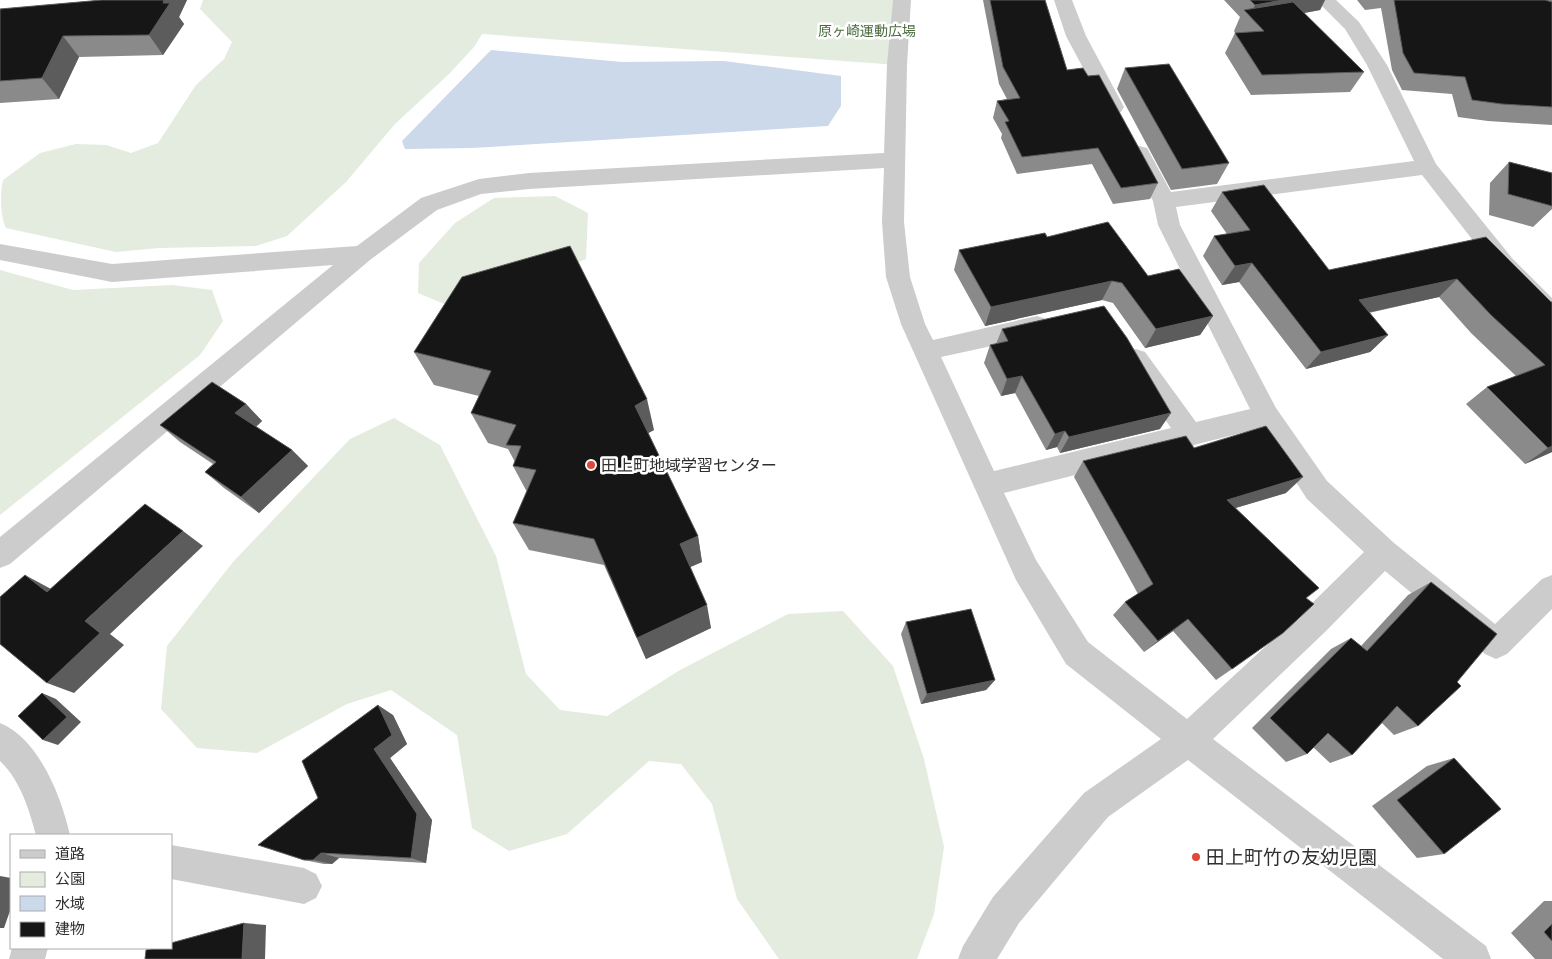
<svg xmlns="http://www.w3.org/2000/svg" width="1552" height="959" font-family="'Exo 2','Noto Sans JP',sans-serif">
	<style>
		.green { fill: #e3ecde }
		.water { fill: #cbd9eb }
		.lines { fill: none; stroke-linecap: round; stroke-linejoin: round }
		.minor { fill: #ccc; fill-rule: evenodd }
		.wall { fill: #8a8a8a }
		.shaded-wall { fill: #5c5c5c }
		.building { fill: #161616; stroke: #5c5c5c }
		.poi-dot { fill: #de493a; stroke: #fff; stroke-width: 2 }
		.labels { text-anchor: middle; stroke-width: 5; stroke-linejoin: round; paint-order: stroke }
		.far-park-label { font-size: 14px; fill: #4b6a3e; stroke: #fff }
		.poi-label { font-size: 16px; fill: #2f2f2f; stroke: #fff; text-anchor: start }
		.near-poi-label { font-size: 19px; fill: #2f2f2f; stroke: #fff; text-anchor: start }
	</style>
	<rect width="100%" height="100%" fill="#fff"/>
	<!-- green -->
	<g class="green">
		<path d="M203 0H902L897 65 482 34 474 47 449 74 395 124 346 182 287 236 256 246 159 248 116 252 6 228C0 216 0 193 3 180L40 153 76 144 106 145 131 153 158 143 196 85 224 59 232 42 200 9Z"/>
		<path d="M555 196 588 213 586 259 551 273 449 306 418 293 419 263 455 223 494 198Z"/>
		<path d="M0 270 73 290 172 285 212 290 223 321 200 355 0 515Z"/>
		<path d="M394 418 440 445 496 556 526 674 560 710 607 716 680 670 788 614 843 611 893 666 924 759 944 847 934 914 917 959H779L737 899 712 804 681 764 649 761 567 834 509 851 472 828 457 735 391 690 347 704 257 753 197 748 161 709 167 646 233 562 350 439Z"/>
	</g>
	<!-- water -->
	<path class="water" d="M491 50 622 62 724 61 841 76V106L828 126 472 148 405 149 402 141Z"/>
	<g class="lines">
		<!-- minor -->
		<g class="minor">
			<path d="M893 0H911L907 65 904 222 910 277 925 324 933 340 1037 316 1046 319 1049 326 1046 333 1037 336 941 357 994 471 1171 428 1123 359 1127 352 1136 349 1145 352 1196 422 1250 409 1158 225 1153 201 1128 153 1131 148 1139 146 1147 148 1171 192 1414 161 1367 65 1345 29 1316 0H1336L1359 22 1387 65 1436 164 1512 258 1552 298V322L1543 320 1496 270 1422 175 1176 207 1180 225 1276 408 1327 481 1394 543 1495 624 1542 579 1552 575V609L1507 654 1496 659 1485 654 1385 571 1326 631 1213 739 1486 946 1491 959H1443L1188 760 1108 817 1019 923 997 959H958L963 946 993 897 1084 793 1161 739 1066 664 1016 580 901 324 886 277 882 222 884 168 529 189 481 194 437 210 370 260 10 564 0 568V537L333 265 112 282 0 260V244L112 264 357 246 421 198 479 179 529 173 884 153 887 65ZM1261 428 1307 499 1364 552 1304 611 1187 719 1088 642 1036 560 1004 493Z"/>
			<path d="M1054 0H1072L1086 36 1124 107 1121 112 1114 114 1107 112 1104 107 1066 36Z"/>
			<path d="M0 723C39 739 61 796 70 835H36C29 809 20 780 0 761Z"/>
			<path d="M171 845 304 868 316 874 322 886 316 898 304 904 171 879Z"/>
			<path d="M12 948H48L45 959H9Z"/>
		</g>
	</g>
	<!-- wall -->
	<g class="wall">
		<path d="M102 0H187L179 17 184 24 163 55 79 57 59 99 0 103V9Z"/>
		<path d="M983 0H1045L1067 70 1158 183 1150 199 1113 204 1092 164 1017 174 1001 138 1002 134 993 118 997 101 1007 99 999 84Z"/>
		<path d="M1224 0H1325L1320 10 1304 13 1364 72 1350 92 1251 95 1225 53 1235 33 1234 31 1240 17Z"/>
		<path d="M1357 0H1552V125L1488 121 1458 117 1452 94 1402 90 1392 70 1381 8 1365 10Z"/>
		<path d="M1125 68 1229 163 1217 184 1171 190 1117 89Z"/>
		<path d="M1509 162 1552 173V209L1533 227 1489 215 1490 183Z"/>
		<path d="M1222 192 1329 270 1486 237 1551 302H1552V452L1525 464 1466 404 1487 387 1516 376 1471 333 1439 297 1369 313 1388 335 1370 352 1306 369 1239 282 1222 285 1203 256 1214 236 1227 234 1211 211Z"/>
		<path d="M1047 237 1148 276 1213 316 1200 335 1145 348 1113 303 1102 300 985 326 954 270 959 250Z"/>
		<path d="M462 277 654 430 648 433 698 536 702 562 690 567 711 628 646 659 604 565 529 550 513 523 527 492 513 466 515 462 508 449 488 443 471 413 479 396 434 385 414 352Z"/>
		<path d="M1002 329 1160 429 1060 453 1057 447 1046 450 1015 393 1001 396 984 363 990 345 996 344Z"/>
		<path d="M246 404 262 421 256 427 292 450 308 466 259 513 224 488 205 472 213 464 180 442 160 425Z"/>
		<path d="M1194 448 1286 493 1235 508 1306 598 1232 669 1216 680 1173 631 1144 652 1113 615 1125 602 1138 594 1074 477 1083 461Z"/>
		<path d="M1431 582 1418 726 1394 735 1382 723 1352 755 1330 763 1313 747 1307 754 1286 762 1252 728 1331 649 1351 638 1361 646 1408 595Z"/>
		<path d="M906 622 995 680 986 690 921 704 901 634Z"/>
		<path d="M393 715 407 744 390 758 432 820 426 863 339 858 332 864H324L304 860 318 798Z"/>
		<path d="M1454 758 1444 854 1417 858 1372 806 1427 766Z"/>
		<path d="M1544 901H1552V959H1535L1511 933Z"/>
	</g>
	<!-- shaded-wall -->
	<g class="shaded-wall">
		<path d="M164 0H187L179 17 184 24 163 55 149 35Z"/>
		<path d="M1283 0H1325L1320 10 1255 22 1250 16 1255 5Z"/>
		<path d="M63 36 79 57 59 99 42 78Z"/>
		<path d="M1252 263 1239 282 1222 285 1235 266Z"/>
		<path d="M1457 279 1439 297 1343 318 1359 300Z"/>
		<path d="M1112 281 1102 300 985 326 991 307Z"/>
		<path d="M1213 316 1200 335 1145 348 1156 329Z"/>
		<path d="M1388 335 1370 352 1306 369 1321 352Z"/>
		<path d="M1022 376 1015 393 1001 396 1007 379Z"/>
		<path d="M647 399 654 430 643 436 635 406Z"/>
		<path d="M246 404 262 421 252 430 235 413Z"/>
		<path d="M1171 413 1160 429 1060 453 1069 437Z"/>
		<path d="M1065 431 1057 447 1046 450 1055 434Z"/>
		<path d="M1552 446V452L1525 464 1548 448Z"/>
		<path d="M292 450 308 466 259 513 241 497Z"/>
		<path d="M1303 477 1286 493 1212 515 1227 500Z"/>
		<path d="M183 531 203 546 110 634 124 645 74 693 47 683 85 621Z"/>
		<path d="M698 536 702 562 686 569 680 544Z"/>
		<path d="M25 575 51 589 47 592Z"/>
		<path d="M707 605 711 628 646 659 637 638Z"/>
		<path d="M1188 619 1173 631 1144 652 1158 641Z"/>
		<path d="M995 680 986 690 921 704 927 694Z"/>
		<path d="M42 693 56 699 81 722 58 745 43 740Z"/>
		<path d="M378 705 393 715 407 744 390 758 432 820 426 863 411 858 374 749Z"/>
		<path d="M321 853 339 858 332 864 313 860Z"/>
		<path d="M0 876 11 878V908L4 928H0Z"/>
		<path d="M244 923 266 925 265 959H242Z"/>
	</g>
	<!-- building -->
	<g class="building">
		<path d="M102 0H164L163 3H170L149 35 63 36 42 78 0 81V9Z"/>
		<path d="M990 0H1045L1067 70 1083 68 1088 76 1099 75 1158 183 1121 188 1098 148 1022 157 1005 122 1009 121 997 101 1020 98 1003 67Z"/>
		<path d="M1250 0H1283L1255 5Z"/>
		<path d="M1394 0H1545L1552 2V107L1502 104 1472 100 1465 77 1414 73 1403 53Z"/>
		<path d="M1293 2 1364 72 1262 75 1235 33 1264 31 1244 10Z"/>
		<path d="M1169 64 1229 163 1182 169 1125 68Z"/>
		<path d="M1509 162 1552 173V206L1508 194Z"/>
		<path d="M1264 185 1329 270 1486 237 1551 302H1552V446L1548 448 1487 387 1545 365 1491 315 1457 279 1359 300 1388 335 1321 352 1252 263 1235 266 1214 236 1250 230 1222 192Z"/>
		<path d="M1108 222 1148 276 1179 269 1213 316 1156 329 1122 283 1112 281 991 307 959 250 1045 233 1047 237Z"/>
		<path d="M570 246 647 399 635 406 698 536 680 544 707 605 637 638 594 539 513 523 536 470 513 466 521 446 506 445 516 425 471 413 491 371 414 352 462 277Z"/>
		<path d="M1104 306 1127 338 1171 413 1069 437 1065 431 1055 434 1022 376 1007 379 990 345 1008 341 1002 329Z"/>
		<path d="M212 382 246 404 235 413 292 450 241 497 205 472 216 462 160 425Z"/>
		<path d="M1266 426 1303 477 1227 500 1319 588 1306 598 1314 604 1283 633 1232 669 1188 619 1158 641 1125 602 1153 584 1083 461 1186 436 1194 448Z"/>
		<path d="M145 504 183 531 85 621 100 633 47 683 0 644V597L25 575 47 592Z"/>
		<path d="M1431 582 1497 634 1457 682 1461 686 1418 726 1397 706 1352 755 1328 733 1307 754 1270 718 1351 638 1367 651Z"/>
		<path d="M971 609 995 680 927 694 906 622Z"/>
		<path d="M42 693 67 717 43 740 18 716Z"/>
		<path d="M378 705 392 735 374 749 417 814 411 858 321 853 313 860H304L258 845 318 798 302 761Z"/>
		<path d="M1454 758 1501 809 1444 854 1397 800Z"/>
		<path d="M244 923 242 959H145L146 950 155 948H171V943Z"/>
		<path d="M1552 924V941L1544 932Z"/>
	</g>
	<!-- markers -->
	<g class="poi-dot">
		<circle cx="591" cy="465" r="5"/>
		<circle cx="1196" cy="857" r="5"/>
	</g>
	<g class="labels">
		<!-- far-park labels -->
		<g class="far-park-label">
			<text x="867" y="36">原ヶ崎運動広場</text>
		</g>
		<!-- poi labels -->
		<g class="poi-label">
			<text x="601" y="471">田上町地域学習センター</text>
		</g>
		<!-- near-poi labels -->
		<g class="near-poi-label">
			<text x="1206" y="864">田上町竹の友幼児園</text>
		</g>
	</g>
	<!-- legend -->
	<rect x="10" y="834" width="162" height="115" fill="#ffffff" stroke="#acacac"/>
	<rect x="20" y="850" width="25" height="8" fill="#cccccc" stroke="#acacac"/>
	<text x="55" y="859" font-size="15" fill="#2f2f2f">道路</text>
	<rect x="20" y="872" width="25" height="15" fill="#e3ecde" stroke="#acacac"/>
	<text x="55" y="884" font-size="15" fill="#2f2f2f">公園</text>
	<rect x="20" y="896" width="25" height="15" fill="#cbd9eb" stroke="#acacac"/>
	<text x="55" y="909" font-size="15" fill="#2f2f2f">水域</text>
	<rect x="20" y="922" width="25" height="15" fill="#161616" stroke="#acacac"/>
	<text x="55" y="934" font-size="15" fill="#2f2f2f">建物</text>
</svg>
